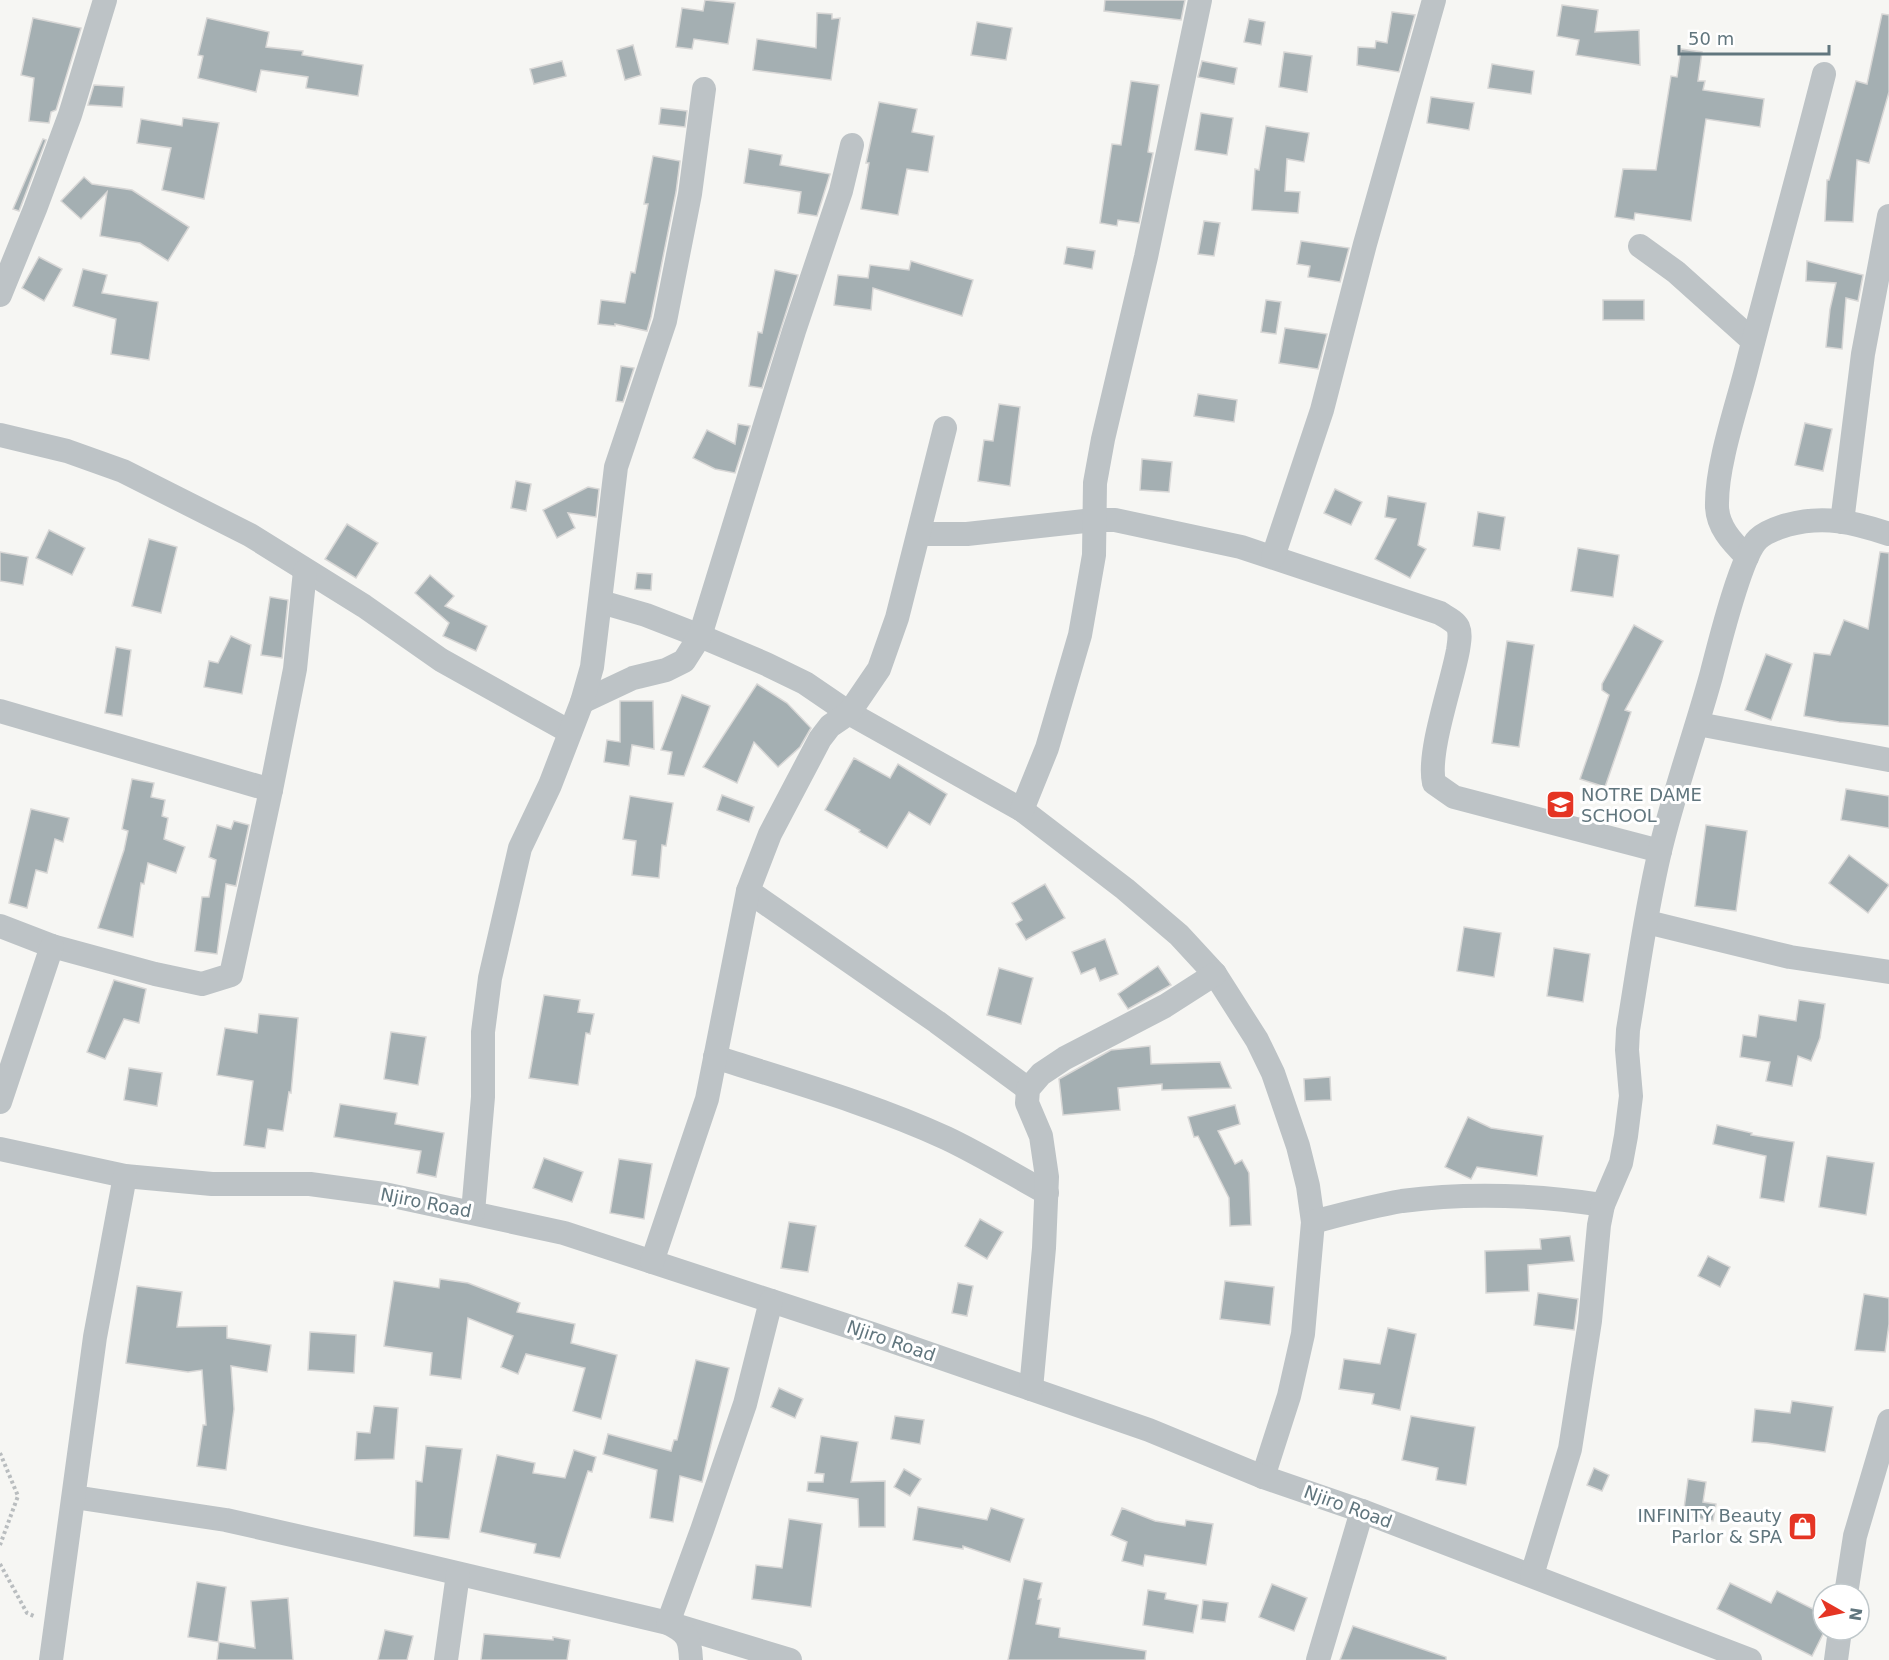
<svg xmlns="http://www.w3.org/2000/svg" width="1889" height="1660" font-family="'DejaVu Sans',sans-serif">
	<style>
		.building { fill: #a4afb2; stroke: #d8d7d6; stroke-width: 1.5 }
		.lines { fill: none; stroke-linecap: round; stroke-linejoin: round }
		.path { stroke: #b9bdbf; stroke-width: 4; stroke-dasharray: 3 3; stroke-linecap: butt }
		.minor { stroke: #bdc3c6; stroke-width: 24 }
		.labels { text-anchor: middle; stroke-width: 6; stroke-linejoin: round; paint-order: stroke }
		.poi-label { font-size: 18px; fill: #61767e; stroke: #fff; text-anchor: start }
		.street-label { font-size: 18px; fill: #61767e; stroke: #fff }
	</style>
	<rect width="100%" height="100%" fill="#f6f6f3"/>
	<!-- building -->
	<g class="building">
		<path d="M705 0 735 3 728 44 694 39 692 49 676 47 682 8 703 11Z"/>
		<path d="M1105 0H1185L1181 20 1104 11Z"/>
		<path d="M1562 5 1598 10 1595 32 1639 30 1640 65 1576 55 1579 40 1557 36Z"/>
		<path d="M1392 12 1415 15 1399 72 1357 65 1358 47 1375 48 1376 41 1387 43Z"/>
		<path d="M817 13 832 14V19L840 18 831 80 753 70 757 39 816 48Z"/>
		<path d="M1882 14 1889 15V92L1869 163 1857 160 1853 222 1825 221 1827 180H1829L1856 81 1867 84Z"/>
		<path d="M33 18 81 28 56 110 51 112 49 123 29 121 34 78 21 75Z"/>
		<path d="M207 18 269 32 266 47 303 51 302 55 363 65 358 96 306 88 308 77 261 70 256 92 198 78 203 56 198 55Z"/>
		<path d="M1249 19 1265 22 1261 45 1244 42Z"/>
		<path d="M977 22 1012 28 1006 60 971 55Z"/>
		<path d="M633 45 641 75 625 80 617 50Z"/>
		<path d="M1681 49 1702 52 1698 81H1705L1703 90 1764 99 1760 127 1706 119 1691 221 1635 213 1634 220 1615 217 1623 169 1656 170 1671 76 1677 77Z"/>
		<path d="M1284 52 1312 56 1307 92 1279 87Z"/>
		<path d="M562 61 566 76 534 84 530 69Z"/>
		<path d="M1202 61 1237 68 1234 84 1198 77Z"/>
		<path d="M1492 64 1534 71 1531 94 1488 88Z"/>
		<path d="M1131 81 1159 85 1148 152 1153 153 1139 223 1118 220 1117 226 1100 223 1112 144 1121 145Z"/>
		<path d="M94 85 124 87 122 107 88 105Z"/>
		<path d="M1431 97 1474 103 1469 130 1427 123Z"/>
		<path d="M879 102 917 109 912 132 934 136 928 172 907 169 898 215 861 209 869 163H866Z"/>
		<path d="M661 108 687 111 685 127 659 124Z"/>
		<path d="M1201 113 1233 118 1227 155 1195 150Z"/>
		<path d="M183 118 219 123 204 199 162 190 171 148 137 143 141 119 182 126Z"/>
		<path d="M1266 126 1309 133 1304 162 1287 159 1285 191 1300 192 1298 213 1252 210 1255 169 1259 170Z"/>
		<path d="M43 139 46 140 19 211 13 209Z"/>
		<path d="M749 149 782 155 780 165 830 174 817 216 798 213 801 192 744 183Z"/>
		<path d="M653 156 680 161 676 192 651 317 647 331 615 324V326L598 324 601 300 625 303 631 272 635 273 648 204H644Z"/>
		<path d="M84 177 92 184 132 190 189 227 168 261 140 243 100 236 107 192 81 219 61 201Z"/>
		<path d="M1204 221 1220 223 1214 256 1198 254Z"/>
		<path d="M1301 241 1349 248 1340 282 1308 277 1310 266 1297 264Z"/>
		<path d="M1067 247 1095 251 1092 269 1064 264Z"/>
		<path d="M39 257 62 269 44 301 22 288Z"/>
		<path d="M911 261 973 280 962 316 873 288 871 310 834 305 838 275 868 278 870 265 909 270Z"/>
		<path d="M1807 261 1863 275 1858 301 1846 298 1842 349 1826 347 1830 309 1836 283 1806 281Z"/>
		<path d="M83 269 107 275 102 293 158 302 149 360 111 354 116 319 73 306Z"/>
		<path d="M775 270 798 275 762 388 749 386 758 332 762 333Z"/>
		<path d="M1266 300 1281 302 1276 334 1261 332Z"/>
		<rect x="1603" y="300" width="41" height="20"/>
		<path d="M1285 328 1327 334 1318 369 1279 363Z"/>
		<path d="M621 366 634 368 623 402 616 401Z"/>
		<path d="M1198 394 1237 400 1234 422 1194 416Z"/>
		<path d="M999 404 1020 407 1010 486 978 481 984 440 993 441Z"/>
		<path d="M1805 423 1832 429 1823 471 1795 465Z"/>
		<path d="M738 424 750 426 735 473 715 469 693 458 707 430 735 444Z"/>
		<path d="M1142 459 1172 462 1169 492 1140 490Z"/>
		<path d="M516 481 531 484 526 511 511 508Z"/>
		<path d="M588 487 599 489 596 517 568 513 575 528 557 538 543 510Z"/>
		<path d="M1335 489 1362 502 1351 525 1324 513Z"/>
		<path d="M1388 496 1426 503 1418 545 1426 549 1410 578 1375 559 1396 519 1385 517Z"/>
		<path d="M1478 512 1505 517 1500 550 1473 546Z"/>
		<path d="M347 524 378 543 356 578 325 559Z"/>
		<path d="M49 530 85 548 72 575 36 558Z"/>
		<path d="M149 539 177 547 161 613 132 606Z"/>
		<path d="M1578 548 1619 555 1613 597 1571 591Z"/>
		<path d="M0 552 28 557 23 585 0 581Z"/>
		<path d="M1880 552 1889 553V726L1839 722 1804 716 1814 653 1830 655 1844 620 1868 629Z"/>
		<path d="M637 573 652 574 651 590 635 589Z"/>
		<path d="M430 575 454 596 445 606 487 626 476 651 443 636 449 623 415 593Z"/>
		<path d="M270 597 288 600 282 658 261 655Z"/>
		<path d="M1634 625 1663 641 1625 710 1631 712 1605 787 1580 779 1609 695 1602 690V684Z"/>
		<path d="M231 636 251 645 242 694 204 687 209 661 218 663Z"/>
		<path d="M1507 641 1534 645 1519 747 1492 743Z"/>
		<path d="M116 647 131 650 122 716 105 713Z"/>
		<path d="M1766 654 1792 664 1771 720 1745 710Z"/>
		<path d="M757 684 787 703 811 728 800 747 778 767 754 742 737 783 703 767Z"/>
		<path d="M682 695 710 706 684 776 668 774 672 752 661 750Z"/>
		<path d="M620 701H653L654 749 632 745 629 766 604 762 607 740 620 742Z"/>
		<path d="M854 758 890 778 898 764 947 794 930 825 909 812 887 848 859 832 860 830 825 810Z"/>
		<path d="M132 779 154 783 151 797 165 800 162 816 168 818 164 839 185 847 176 873 148 863 144 884 141 883 133 937 98 928 124 850 128 831 122 829Z"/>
		<path d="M1846 789 1889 796V828L1841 820Z"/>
		<path d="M722 795 754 807 749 822 717 810Z"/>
		<path d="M630 796 673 803 666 846 662 845 659 878 632 875 636 841 623 839Z"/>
		<path d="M31 809 69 818 63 842 55 839 47 873 36 870 27 908 9 903Z"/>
		<path d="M234 821 249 825 236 886 226 884 217 954 195 951 202 897H209L216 860 209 857 217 825 231 829Z"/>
		<path d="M1706 825 1747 831 1736 911 1695 906Z"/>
		<path d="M1849 855 1889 885 1868 913 1829 883Z"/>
		<path d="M1045 884 1065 918 1026 940 1016 924 1022 920 1012 903Z"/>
		<path d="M1464 927 1501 933 1494 977 1457 971Z"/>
		<path d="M1105 939 1118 974 1100 981 1095 968 1081 974 1072 952Z"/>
		<path d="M1554 948 1590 954 1583 1002 1547 996Z"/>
		<path d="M1158 966 1171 985 1128 1009 1118 994Z"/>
		<path d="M999 968 1033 978 1021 1024 987 1015Z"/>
		<path d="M114 980 146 989 139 1023 124 1019 105 1059 87 1052Z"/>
		<path d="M544 995 580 1000 578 1012 594 1014 590 1034 586 1033 578 1085 529 1078Z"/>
		<path d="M1799 1000 1825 1004 1820 1038 1811 1061 1798 1056 1792 1086 1766 1081 1770 1062 1740 1057 1743 1035 1756 1037 1759 1015 1796 1021Z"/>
		<path d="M259 1014 298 1018 291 1093 289 1092 283 1131 268 1129 265 1148 244 1145 253 1081 217 1075 225 1028 257 1033Z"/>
		<path d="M391 1032 426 1037 418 1085 384 1079Z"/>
		<path d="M1150 1046 1151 1064 1220 1062 1231 1088 1162 1090V1084L1118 1088 1120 1110 1063 1115 1059 1079 1111 1050Z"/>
		<path d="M129 1068 162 1073 157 1106 124 1100Z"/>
		<path d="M1330 1077 1331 1100 1305 1101 1304 1079Z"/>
		<path d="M340 1104 397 1113 395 1124 444 1133 436 1177 417 1173 421 1151 334 1137Z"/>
		<path d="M1235 1105 1240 1124 1218 1131 1235 1164 1242 1160 1249 1173 1251 1225 1230 1226 1229 1198 1198 1136 1194 1137 1188 1117Z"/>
		<path d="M1468 1117 1491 1128 1543 1136 1537 1176 1477 1167 1471 1179 1445 1167Z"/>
		<path d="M1717 1125 1752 1133 1751 1135 1794 1142 1784 1202 1760 1198 1766 1156 1713 1144Z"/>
		<path d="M1827 1156 1874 1163 1866 1215 1819 1207Z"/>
		<path d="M544 1158 583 1172 572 1202 533 1188Z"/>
		<path d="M619 1159 652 1164 644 1219 610 1213Z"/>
		<path d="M980 1219 1003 1232 987 1259 965 1246Z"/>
		<path d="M789 1222 816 1226 808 1272 781 1268Z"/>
		<path d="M1570 1236 1574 1261 1528 1265 1529 1291 1486 1293 1485 1251 1541 1249 1540 1239Z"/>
		<path d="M1708 1256 1730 1267 1720 1287 1698 1276Z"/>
		<path d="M440 1279 468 1283 520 1303 517 1312 575 1324 571 1343 617 1355 601 1419 573 1411 585 1368 526 1354 518 1374 501 1367 513 1336 468 1318 461 1379 430 1375 432 1353 384 1346 394 1281 439 1288Z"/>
		<path d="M1225 1281 1274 1287 1270 1325 1220 1319Z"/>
		<path d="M958 1283 973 1286 967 1316 952 1313Z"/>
		<path d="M137 1286 182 1292 177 1327 227 1326V1338L271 1345 267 1372 231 1366 234 1409 226 1470 197 1466 203 1425H206L202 1370 188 1372 126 1363Z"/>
		<path d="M1538 1293 1578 1299 1574 1330 1534 1325Z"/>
		<path d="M1864 1294 1889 1298V1324L1885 1352 1855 1350Z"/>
		<path d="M1388 1328 1416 1334 1400 1410 1372 1404 1374 1394 1339 1389 1344 1359 1380 1364Z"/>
		<path d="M310 1332 356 1335 354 1373 308 1370Z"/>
		<path d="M696 1360 729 1368 702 1482 680 1476 673 1522 650 1518 657 1470 603 1454 608 1434 671 1451 674 1440H677Z"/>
		<path d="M779 1388 803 1399 795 1418 771 1407Z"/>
		<path d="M1792 1401 1833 1407 1825 1452 1767 1443 1752 1442 1755 1409 1790 1413Z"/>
		<path d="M374 1406 398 1408 394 1459 355 1460 357 1432 370 1433Z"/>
		<path d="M895 1416 924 1420 920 1444 891 1439Z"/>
		<path d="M1411 1416 1475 1427 1466 1485 1436 1480 1438 1468 1402 1460Z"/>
		<path d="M821 1436 858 1442 851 1482 885 1481V1527H859L858 1499 807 1491 808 1482H823L824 1474 815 1473Z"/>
		<path d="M426 1446 462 1449 449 1539 414 1536 416 1481 422 1482Z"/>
		<path d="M574 1450 596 1457 592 1472 588 1471 560 1558 534 1553 536 1544 480 1532 497 1455 535 1463 533 1473 565 1478Z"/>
		<path d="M1594 1468 1609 1475 1602 1491 1587 1485Z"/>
		<path d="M904 1469 921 1479 910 1496 894 1487Z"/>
		<path d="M1688 1479 1706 1482 1703 1502 1716 1504 1713 1521 1683 1516Z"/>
		<path d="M918 1507 987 1520 991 1508 1024 1519 1010 1562 963 1546V1549L913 1540Z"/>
		<path d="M1122 1508 1155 1521 1185 1526 1186 1520 1213 1524 1206 1565 1145 1555 1143 1566 1122 1561 1127 1542 1111 1535Z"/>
		<path d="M789 1519 822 1524 811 1607 752 1599 756 1565 782 1568Z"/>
		<path d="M1024 1579 1042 1583 1038 1599H1041L1036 1624 1060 1628 1059 1637 1146 1651 1145 1660H1008Z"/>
		<path d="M197 1582 226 1587 218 1642 188 1637Z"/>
		<path d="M1730 1583 1771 1603 1777 1591 1823 1614V1634L1812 1656 1717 1609Z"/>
		<path d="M1272 1584 1307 1598 1294 1631 1259 1617Z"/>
		<path d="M1148 1590 1166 1593 1165 1599 1198 1605 1193 1633 1143 1625Z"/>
		<path d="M288 1598 293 1660H217L219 1642 255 1648 251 1601Z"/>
		<path d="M1203 1600 1228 1603 1225 1622 1201 1619Z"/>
		<path d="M1353 1626 1446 1657V1660H1340Z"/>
		<path d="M385 1630 413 1636 407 1660H378Z"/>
		<path d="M484 1634 553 1640V1637L570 1640 567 1660H481Z"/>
	</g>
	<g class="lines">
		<!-- path -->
		<g class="path">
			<path d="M0 1453 18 1496 0 1545"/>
			<path d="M0 1564 27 1613 36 1617"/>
		</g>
		<!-- minor -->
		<g class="minor">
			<path d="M1640 246 1676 272 1753 341"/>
			<path d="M0 295 35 209 70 115 105 0"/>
			<path d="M0 435 67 451 123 471 250 535 364 606 441 660 570 732"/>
			<path d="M1842 522 1863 354 1889 216"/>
			<path d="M919 534H967L1094 520H1115L1241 547 1440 613C1446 617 1455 621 1458 627 1461 634 1459 643 1458 650 1452 684 1427 752 1434 783L1454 797 1660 851"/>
			<path d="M1273 557 1322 410 1365 244 1434 0"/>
			<path d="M1747 557C1732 542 1716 526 1717 503 1717 464 1736 409 1746 370 1771 271 1799 173 1824 74"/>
			<path d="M601 602 646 615 700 636 766 664 805 683 849 713 1022 810 1125 889 1179 935 1215 974 1257 1040 1273 1073 1298 1146 1308 1186 1313 1222 1303 1334 1289 1396 1263 1477"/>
			<path d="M582 702 633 678 666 670 684 661 700 636 794 331 841 191 852 145"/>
			<path d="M0 711 271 790"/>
			<path d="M1698 724 1889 760"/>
			<path d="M1022 810 1047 748 1080 635 1094 555 1095 483 1103 439 1146 257 1200 0"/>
			<path d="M748 891 937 1022 1028 1089"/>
			<path d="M1647 922 1790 957 1889 972"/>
			<path d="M0 926 52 946 155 974 202 984 231 975 271 790 295 669 305 571"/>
			<path d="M715 1057C793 1082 872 1104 946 1138 980 1154 1014 1175 1047 1193"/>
			<path d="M0 1102 52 946"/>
			<path d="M0 1149 125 1176 212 1184H310L384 1194 564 1233 872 1334 1149 1430 1263 1477 1362 1511 1750 1660"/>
			<path d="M473 1212 483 1097V1032L490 978 520 848 550 785 582 702 592 667 616 467 665 321 690 194 704 89"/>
			<path d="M1313 1222C1343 1214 1372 1206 1402 1201 1469 1192 1537 1195 1603 1205"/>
			<path d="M652 1262 707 1099 748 891 770 834 820 739 830 726 849 713 879 669 897 618 945 428"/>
			<path d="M1031 1389 1044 1248 1047 1177 1041 1136 1027 1103 1028 1089 1041 1074 1065 1058 1165 1006 1215 974"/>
			<path d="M74 1497 226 1520 372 1553 668 1623 790 1660"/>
			<path d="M1532 1575 1570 1449 1590 1321 1599 1225 1603 1205 1621 1163 1626 1136 1631 1096 1627 1050 1628 1030C1638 970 1646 909 1660 851 1674 792 1695 734 1711 676 1718 649 1741 555 1758 539 1766 532 1777 528 1787 525 1824 515 1853 522 1889 534"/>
			<path d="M1846 1594 1855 1536 1889 1421"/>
			<path d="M51 1660 95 1337 125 1176"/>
			<path d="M446 1660 458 1574"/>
			<path d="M691 1660C690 1638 688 1633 668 1623L702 1530 745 1404 771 1301"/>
			<path d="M1318 1660 1362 1511"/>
			<path d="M1836 1660 1840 1630"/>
		</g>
	</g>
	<!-- icons -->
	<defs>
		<symbol id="school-square" viewBox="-11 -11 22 22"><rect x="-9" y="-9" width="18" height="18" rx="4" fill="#e53524" stroke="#fff"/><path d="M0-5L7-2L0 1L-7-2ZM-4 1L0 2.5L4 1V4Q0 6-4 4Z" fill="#fff"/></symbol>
		<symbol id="shop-square" viewBox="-11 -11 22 22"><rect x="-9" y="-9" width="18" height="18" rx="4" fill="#e53524" stroke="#fff"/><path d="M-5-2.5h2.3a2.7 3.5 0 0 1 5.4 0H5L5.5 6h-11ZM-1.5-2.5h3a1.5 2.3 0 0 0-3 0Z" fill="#fff"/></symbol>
	</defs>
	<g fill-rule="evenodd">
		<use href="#school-square" x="1544" y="788" width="33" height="33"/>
		<use href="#shop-square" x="1786" y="1510" width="33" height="33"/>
	</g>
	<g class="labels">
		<!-- poi labels -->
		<g class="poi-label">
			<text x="1581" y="801">NOTRE DAME<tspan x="1581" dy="21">SCHOOL</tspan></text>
			<text x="1782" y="1522" text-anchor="end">INFINITY Beauty<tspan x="1782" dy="21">Parlor &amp; SPA</tspan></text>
		</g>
		<!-- street labels -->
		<g class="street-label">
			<text transform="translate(426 1203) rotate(11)" y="6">Njiro Road</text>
			<text transform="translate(891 1341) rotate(19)" y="6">Njiro Road</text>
			<text transform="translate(1348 1507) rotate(20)" y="6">Njiro Road</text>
		</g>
	</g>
	<!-- north arrow -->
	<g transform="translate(1841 1612) rotate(99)"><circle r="28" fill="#ffffff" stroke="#c0c8cb" stroke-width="1.5"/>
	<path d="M0-4.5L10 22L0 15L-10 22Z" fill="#e53524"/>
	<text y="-9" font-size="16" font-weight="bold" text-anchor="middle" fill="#61767e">N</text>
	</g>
	<!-- scale -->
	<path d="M1679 45v9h150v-9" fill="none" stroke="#61767e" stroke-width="3"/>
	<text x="1688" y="45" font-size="18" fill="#61767e" stroke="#ffffff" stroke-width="4.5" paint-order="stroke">50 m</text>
</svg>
